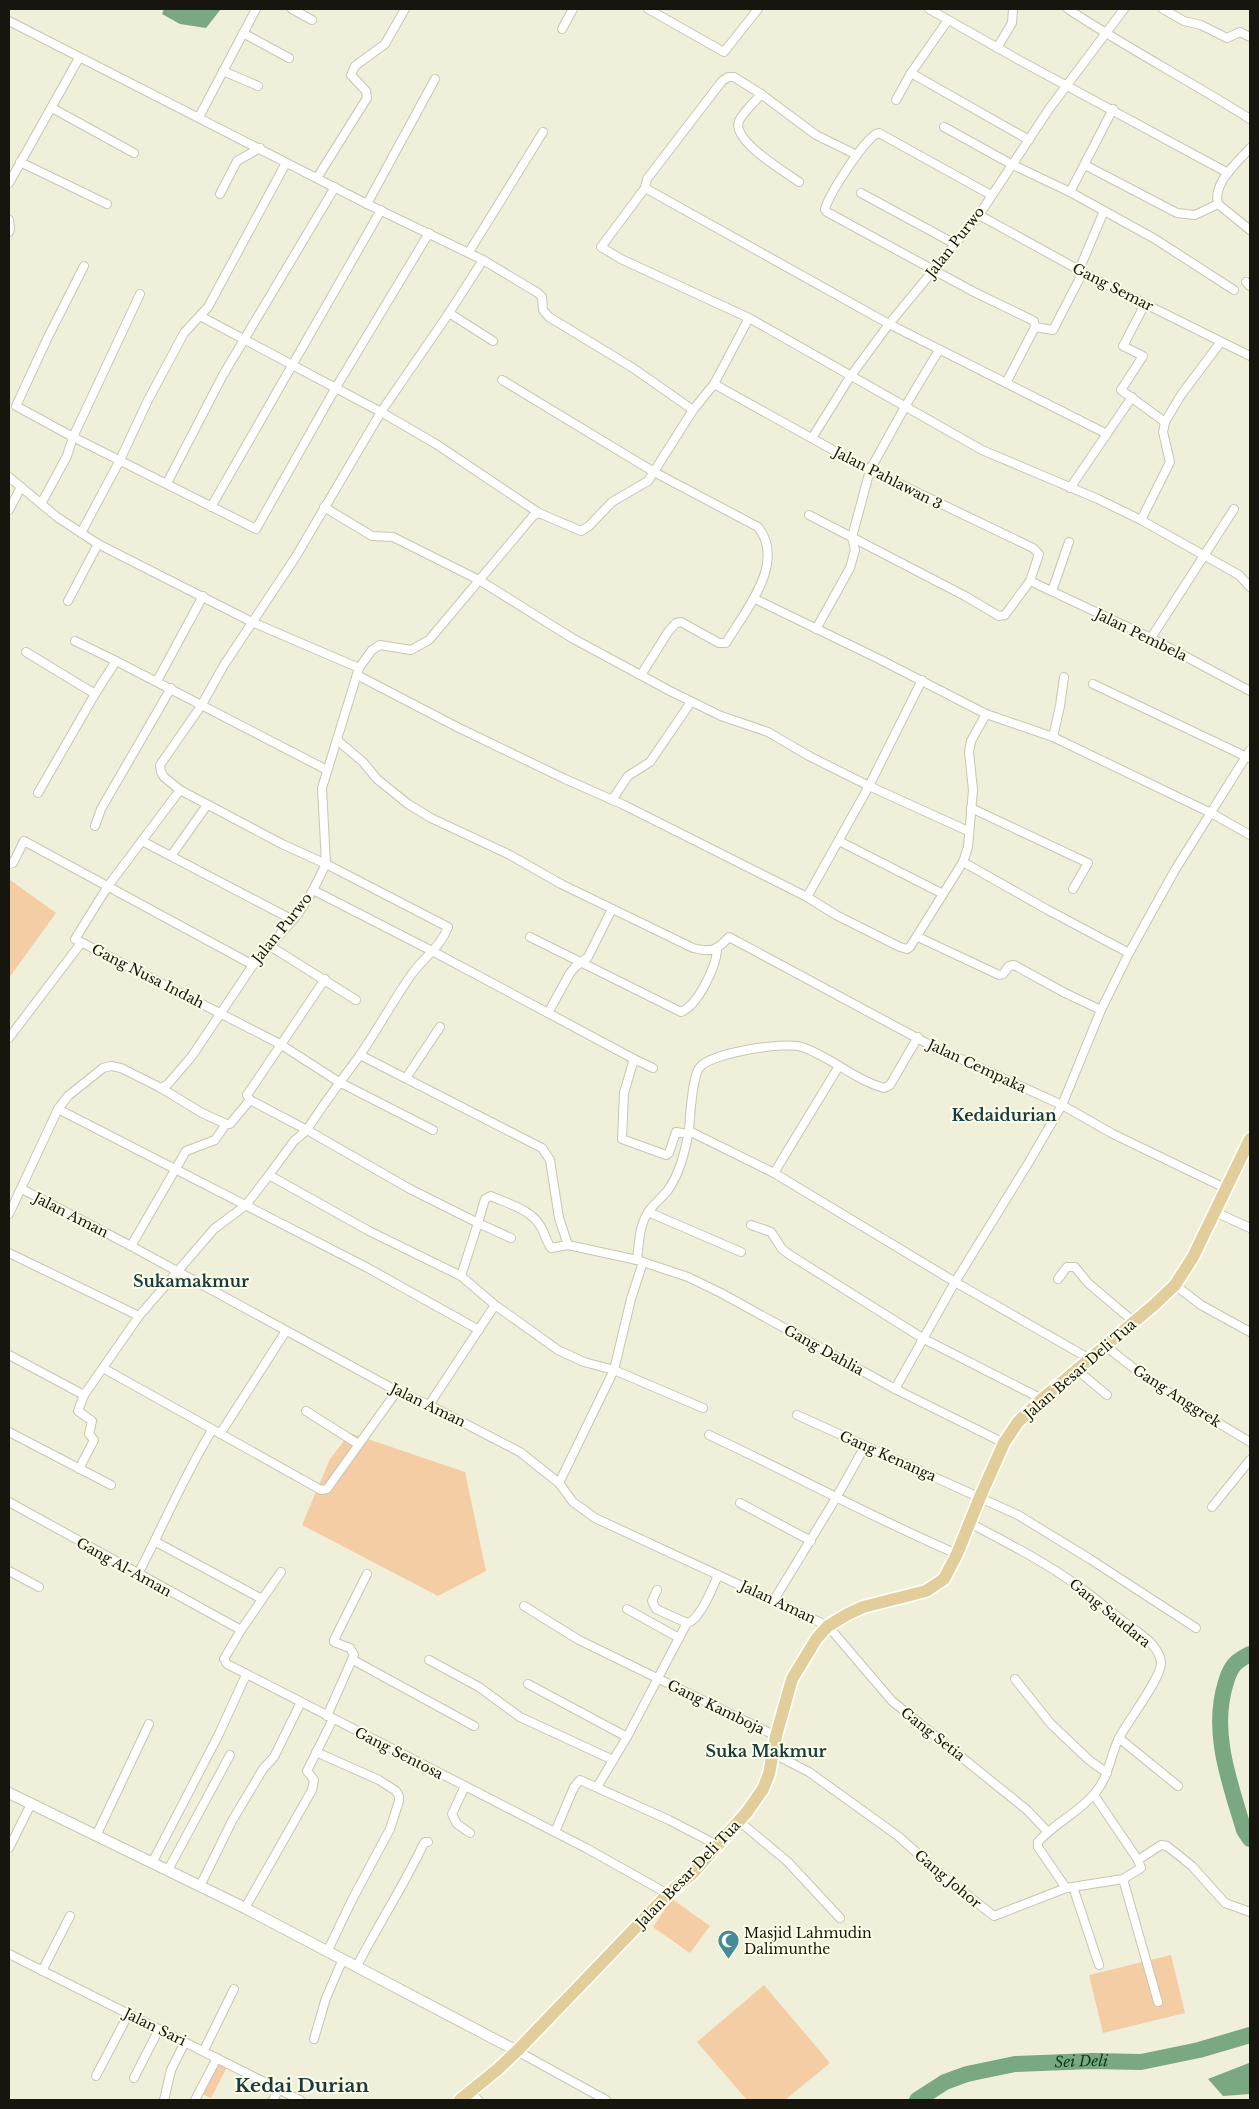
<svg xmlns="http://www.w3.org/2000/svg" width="1259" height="2109" font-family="'Libre Baskerville',serif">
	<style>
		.green { fill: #f4cda5 }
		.water { fill: #7aa880 }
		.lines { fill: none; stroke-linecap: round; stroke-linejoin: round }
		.river { stroke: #7aa880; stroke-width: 16 }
		.minor-casing { stroke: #c6c7b1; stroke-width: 10 }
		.tertiary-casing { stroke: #c6c7b1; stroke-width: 12 }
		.primary-casing { stroke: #fff; stroke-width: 15 }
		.minor { stroke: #fff; stroke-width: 8 }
		.tertiary { stroke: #fff; stroke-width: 10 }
		.primary { stroke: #e2ce9a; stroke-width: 12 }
		.labels { text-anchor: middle; stroke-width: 4; stroke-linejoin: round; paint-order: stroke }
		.street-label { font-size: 14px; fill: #16160e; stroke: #fdfee7 }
		.poi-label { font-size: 14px; fill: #16160e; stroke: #fdfee7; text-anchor: start }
		.water-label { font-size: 15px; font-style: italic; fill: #083d17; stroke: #fdfee7 }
		.quarter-label { font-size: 16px; font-weight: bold; fill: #193a3f; stroke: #fdfee7 }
		.district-label { font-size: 19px; font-weight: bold; fill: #193a3f; stroke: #fdfee7 }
	</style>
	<rect width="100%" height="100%" fill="#f0f0da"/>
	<!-- green -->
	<g class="green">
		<path d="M9 879 56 913 9 978Z"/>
		<path d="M350 1433 465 1472 486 1571 438 1596 302 1525 330 1459Z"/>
		<path d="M672 1899 710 1926 690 1953 653 1927Z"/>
		<path d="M1171 1955 1185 2013 1103 2033 1089 1975Z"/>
		<path d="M764 1985 830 2063 785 2100H747L697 2042Z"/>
		<path d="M216 2061 227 2067 211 2098 200 2093Z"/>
	</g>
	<!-- water -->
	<g class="water">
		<path d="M164 9H221L206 28 180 24 162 14Z"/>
		<path d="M1249 2063 1250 2094 1223 2096 1208 2079Z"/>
	</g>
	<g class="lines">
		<!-- river -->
		<g class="river">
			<path d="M1250 1654C1246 1656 1241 1659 1237 1662 1231 1667 1228 1675 1226 1682 1210 1732 1230 1783 1244 1830L1250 1839"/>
			<path id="s1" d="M917 2100 945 2082 967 2074 1015 2064 1092 2061 1141 2062 1199 2050 1250 2035"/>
		</g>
		<defs>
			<g id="minor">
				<path d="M292 9 312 20"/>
				<path d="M648 9 724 52 758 9"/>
				<path d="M929 9 1019 60 1228 173"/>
				<path d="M1068 9C1127 48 1190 81 1250 119"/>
				<path d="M1163 9 1184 21 1201 25 1227 38 1240 32 1250 37"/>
				<path d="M9 21 367 204 483 260 538 293 542 297 543 310 549 317 633 368 693 410"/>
				<path d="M562 29 573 9"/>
				<path d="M243 33 289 58"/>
				<path d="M997 48 1012 23 1013 9"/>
				<path d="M223 71 258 86"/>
				<path d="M911 73 1029 140"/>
				<path d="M761 94C755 102 743 112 739 121 731 141 786 172 799 182"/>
				<path d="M896 100 911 73 948 20"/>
				<path d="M52 108 134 153"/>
				<path d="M199 117 256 9"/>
				<path d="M944 127 1011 164 1070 192 1155 239 1234 290"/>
				<path d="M1250 148C1238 162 1212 183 1218 204L1250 230"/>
				<path d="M857 155 816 135 761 94 734 77H728L722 81 647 179 645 188 601 247 621 259 749 318 982 450 1098 499 1141 520 1239 575 1250 587"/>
				<path d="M20 162 107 204"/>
				<path d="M1085 165 1177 213 1195 215 1218 204"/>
				<path d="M317 178 367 98 366 91 351 75 355 66 385 44 405 9"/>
				<path d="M9 183 79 58"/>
				<path d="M645 188 889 324 1107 434"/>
				<path d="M1070 192 1113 109"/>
				<path d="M861 193 955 244"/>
				<path d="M220 194 237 161 260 148"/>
				<path d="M991 195 879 133C866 135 829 195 825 209L827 212 974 292 1034 321 1035 327 1006 383"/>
				<path d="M367 204 435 79"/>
				<path d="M979 215 1101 282 1250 356"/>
				<path d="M9 220 10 229 9 232"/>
				<path d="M469 252 543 132"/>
				<path d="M1079 270 1104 211"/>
				<path d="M1246 282 1250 286"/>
				<path d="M140 294 73 437 256 529 335 389 429 233"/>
				<path d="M1145 304 1123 346 1143 356 1121 390 1165 422"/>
				<path d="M449 313 493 341"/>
				<path d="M200 316 381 412 436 444 539 513 581 531 589 526 612 502 648 481 693 410 714 384 749 318"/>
				<path d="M1035 327 1053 330 1083 272"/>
				<path d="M502 380 654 472 758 527C787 563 744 612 726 643H719L681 622 676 623 668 632 641 675"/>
				<path d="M714 384 860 465 1033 548 1039 554 1030 581 1005 615 999 616 965 596 809 515"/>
				<path d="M812 438 850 377 889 324 979 215 1049 109 1124 9"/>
				<path d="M9 477 57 517 98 544 252 622 359 668"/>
				<path d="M167 483 223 375 335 187"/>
				<path d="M1070 488 1132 397"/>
				<path d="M41 504 67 456 73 437 16 406 48 337 84 266"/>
				<path d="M211 507 381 210"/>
				<path d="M324 507 372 536 393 537 479 580 572 638 670 691 721 716 768 732 809 756 869 786 968 831"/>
				<path d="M9 510 21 487"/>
				<path d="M1141 520 1170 462 1163 432 1165 422 1181 395 1220 343"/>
				<path d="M81 533 120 460 148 400 184 333 208 307 286 163"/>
				<path d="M1030 581 1151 638 1250 691"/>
				<path d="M1052 591 1069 542"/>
				<path d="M755 599 879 659 986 714 1053 737 1211 813 1250 835"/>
				<path d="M68 601 98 544"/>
				<path d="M816 629 850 568 855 550 852 537 870 470 906 405 939 350"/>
				<path d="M1151 638 1234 509"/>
				<path d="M26 652 95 694"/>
				<path d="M116 661 327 770"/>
				<path d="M357 675 459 728 565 779 624 805 807 897 869 786 922 680"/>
				<path d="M157 681 203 596"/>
				<path d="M1093 684 1249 758"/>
				<path d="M1053 737 1060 706 1064 677"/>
				<path d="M337 740 363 762 377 779 408 804 431 818 510 855 561 884 693 948C712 953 717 950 729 937L930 1045 1062 1105 1113 1134 1227 1189"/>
				<path d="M180 790 108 886 75 939 280 1044 339 1082 433 1130"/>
				<path d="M38 793 95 694 116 661 75 641"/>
				<path d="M612 800 628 776 650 762 691 702"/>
				<path d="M971 808 1088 863 1073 889"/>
				<path d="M95 826 101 809 171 688"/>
				<path d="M142 841 293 920"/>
				<path d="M839 841 943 894"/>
				<path d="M171 856 207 805"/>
				<path d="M963 862 1048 910 1129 953"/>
				<path d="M9 864 13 863 24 841 253 965"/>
				<path d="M313 890 434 952 634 1059 624 1093 622 1139 666 1155 669 1153 676 1132 688 1134"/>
				<path d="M807 897 836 915 900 947 907 949 910 947 963 862 968 847 973 790 969 752 971 741 986 714"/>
				<path d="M530 937 681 1012C698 1005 716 967 717 950"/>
				<path d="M918 937 999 975 1003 974 1009 966 1014 965 1065 993 1101 1010"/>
				<path d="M270 946 356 1000"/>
				<path d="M325 979 247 1095 250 1100 307 1130C323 1104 342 1080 360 1055 378 1029 393 1001 411 975 423 958 440 948 448 927L326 864 282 844 180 790 164 777 161 772 160 765 201 706 224 665 295 558 381 412 449 313 483 260"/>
				<path d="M548 1013 570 973 575 967 588 957 612 909"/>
				<path d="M918 1037 890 1085 884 1088C855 1080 831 1057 802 1047 784 1041 712 1053 700 1067 692 1076 690 1118 689 1131L774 1173 955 1282 1090 1359"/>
				<path d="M9 1038 81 943"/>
				<path d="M360 1055 542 1148 550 1160 559 1218 568 1245 637 1260 688 1277 721 1293 895 1389 1004 1443"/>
				<path d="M634 1059 653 1068"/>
				<path d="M406 1078 440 1027"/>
				<path d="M161 1088 202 1113 226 1124H230L250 1100"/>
				<path d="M58 1109 366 1267 479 1330"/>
				<path d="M774 1173 839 1066"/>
				<path d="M269 1175 294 1141 307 1130 410 1189 478 1223 461 1276"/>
				<path d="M22 1189 131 1246 397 1391 429 1405 520 1452 559 1483 573 1502 595 1518 828 1626 892 1701 1027 1810 1048 1832"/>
				<path d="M648 1212 741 1252"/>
				<path d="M1215 1212 1250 1228"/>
				<path d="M9 1214 58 1109 68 1096 103 1068 111 1066 121 1068 161 1088 168 1084 192 1056 253 965 298 914 313 890 326 864 322 788 359 668 372 650 380 645 411 650 429 640 533 516 539 513"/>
				<path d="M751 1225 771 1232 782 1249 790 1255 924 1339 1042 1399"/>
				<path d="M511 1238 478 1223 485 1199 491 1196C508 1204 531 1209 541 1227 545 1234 546 1241 551 1248L568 1245"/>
				<path d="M131 1246 186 1151 215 1140 226 1124"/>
				<path d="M9 1253 139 1316"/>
				<path d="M637 1260C639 1244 639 1227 647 1214 652 1205 662 1198 668 1190 680 1173 685 1151 689 1131"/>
				<path d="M1058 1279 1067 1267H1075L1088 1283 1134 1322"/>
				<path d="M1175 1285 1201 1305 1250 1332"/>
				<path d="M1106 1346C1150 1384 1201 1412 1250 1442"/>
				<path d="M9 1355 84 1395 139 1316 214 1229 246 1205 269 1175 369 1231 461 1276 495 1305 558 1350 584 1362 614 1370 703 1408"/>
				<path d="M103 1368 321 1490 327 1489 397 1391"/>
				<path d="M1077 1370 1107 1395"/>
				<path d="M895 1389 955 1282 1029 1162 1062 1105 1101 1010 1129 953 1175 870 1250 750"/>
				<path d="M429 1405 495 1305"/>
				<path d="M306 1411 358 1444"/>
				<path d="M797 1415 1018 1515 1090 1559 1196 1628"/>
				<path d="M9 1432 111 1485"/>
				<path d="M220 1434 286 1331"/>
				<path d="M709 1435C793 1474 873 1518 957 1554"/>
				<path d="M79 1469 94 1440 89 1434 92 1421 78 1411 84 1395"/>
				<path d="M559 1483 614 1370 631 1299 643 1262"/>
				<path d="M9 1502 241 1630"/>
				<path d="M740 1503 811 1541"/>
				<path d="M1212 1507 1250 1460"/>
				<path d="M970 1523C1005 1542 1042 1560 1075 1584 1092 1595 1107 1609 1123 1621 1136 1631 1159 1644 1161 1662 1163 1676 1127 1722 1119 1738 1110 1756 1109 1777 1095 1793 1079 1813 1054 1823 1038 1842V1847L1066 1888"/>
				<path d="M156 1542 262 1599"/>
				<path d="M9 1571 39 1587"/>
				<path d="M281 1572 241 1630 224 1659 227 1664 586 1848 668 1894"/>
				<path d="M138 1574C163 1526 184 1476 212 1430"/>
				<path d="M657 1590 652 1601 656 1609 687 1623"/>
				<path d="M774 1600 836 1498 865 1446"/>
				<path d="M524 1606 579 1640 776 1736"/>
				<path d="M627 1609 679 1638"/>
				<path d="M353 1660 474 1726"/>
				<path d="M429 1660 479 1687 520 1717 613 1760"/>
				<path d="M1015 1679 1051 1724 1089 1760 1107 1773"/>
				<path d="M528 1684 627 1737"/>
				<path d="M327 1716 354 1655 350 1648 334 1642V1640L367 1574"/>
				<path d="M1119 1738 1178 1786"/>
				<path d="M316 1752 379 1780 396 1791 399 1796V1801L390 1829 352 1900 328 1950"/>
				<path d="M774 1754 809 1772 898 1836 944 1877 994 1916 1066 1888 1123 1879 1141 1868 1138 1860 1094 1795"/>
				<path d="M465 1786 452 1814 457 1824 470 1833"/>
				<path d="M597 1787 627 1737 679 1638 687 1623C700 1620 713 1587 718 1575"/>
				<path d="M739 1821 788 1862 840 1918"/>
				<path d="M555 1832 574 1787 580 1780 669 1820 717 1845"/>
				<path d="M96 1836 149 1724"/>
				<path d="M9 1848 31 1804"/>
				<path d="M1138 1860 1161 1845 1167 1846 1192 1866 1225 1903 1250 1912"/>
				<path d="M152 1863 218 1736 246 1675"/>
				<path d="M168 1870 230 1755"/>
				<path d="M1123 1879 1158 2002"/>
				<path d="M200 1886 232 1821 263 1769 274 1757 301 1702"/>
				<path d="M1073 1887 1099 1965"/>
				<path d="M245 1908 312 1790 314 1780 307 1771 333 1719"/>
				<path d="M9 1954 300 2100"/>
				<path d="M357 1966C378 1925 403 1887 423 1845L425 1842H428"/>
				<path d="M42 1971 70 1916"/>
				<path d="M314 2039 326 1998 343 1959"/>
				<path d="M204 2050 234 1989"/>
				<path d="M517 2051 606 2100"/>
				<path d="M96 2076 128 2015"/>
				<path d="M134 2078 159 2029"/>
				<path d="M470 2091 478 2100"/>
				<path d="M164 2100 171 2070 185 2042"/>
				<path d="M195 2100 217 2058"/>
				<path d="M273 2100 279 2089"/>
			</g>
			<path id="tertiary" d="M9 1793 245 1908 517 2051"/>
			<path id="primary" d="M460 2100 498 2069 517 2051 668 1894 692 1874 747 1812 763 1789 769 1774 776 1736 792 1679 817 1638 828 1626 848 1614 863 1607 926 1591 944 1579 957 1554 980 1497 1004 1443 1018 1422 1042 1399 1154 1305 1175 1285 1193 1257 1250 1139"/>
		</defs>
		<!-- minor casing -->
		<use href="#minor" class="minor-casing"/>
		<!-- tertiary casing -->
		<use href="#tertiary" class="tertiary-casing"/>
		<!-- primary casing -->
		<use href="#primary" class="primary-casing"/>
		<!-- minor -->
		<use href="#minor" class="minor"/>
		<!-- tertiary -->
		<use href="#tertiary" class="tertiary"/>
		<!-- primary -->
		<use href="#primary" class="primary"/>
	</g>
	<!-- icons -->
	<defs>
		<symbol id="mosque-pin" viewBox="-11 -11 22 30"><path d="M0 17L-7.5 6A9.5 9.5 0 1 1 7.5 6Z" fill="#458c96" stroke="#fdfee7"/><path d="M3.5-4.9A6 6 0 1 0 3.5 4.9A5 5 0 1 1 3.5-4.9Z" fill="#fff"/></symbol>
	</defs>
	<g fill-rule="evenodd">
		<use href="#mosque-pin" x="716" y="1928" width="25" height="34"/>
	</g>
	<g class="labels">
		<!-- street labels -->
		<g class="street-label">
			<text transform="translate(955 242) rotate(-52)" y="5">Jalan Purwo</text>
			<text transform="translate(1113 287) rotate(27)" y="5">Gang Semar</text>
			<text transform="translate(888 478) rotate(27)" y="5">Jalan Pahlawan 3</text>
			<text transform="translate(1141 635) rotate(26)" y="5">Jalan Pembela</text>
			<text transform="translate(282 928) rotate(-51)" y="5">Jalan Purwo</text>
			<text transform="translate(148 976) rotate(27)" y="5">Gang Nusa Indah</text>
			<text transform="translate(977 1066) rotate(25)" y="5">Jalan Cempaka</text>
			<text transform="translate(71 1215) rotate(27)" y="5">Jalan Aman</text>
			<text transform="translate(824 1350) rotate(29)" y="5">Gang Dahlia</text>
			<text transform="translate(1080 1369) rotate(-41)" y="5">Jalan Besar Deli Tua</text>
			<text transform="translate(1177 1396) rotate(33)" y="5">Gang Anggrek</text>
			<text transform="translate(428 1405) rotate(26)" y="5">Jalan Aman</text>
			<text transform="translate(888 1456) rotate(24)" y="5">Gang Kenanga</text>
			<text transform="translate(124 1567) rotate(29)" y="5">Gang Al-Aman</text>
			<text transform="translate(778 1602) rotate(25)" y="5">Jalan Aman</text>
			<text transform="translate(1110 1613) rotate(39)" y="5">Gang Saudara</text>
			<text transform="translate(716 1707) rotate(26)" y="5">Gang Kamboja</text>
			<text transform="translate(933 1734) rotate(38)" y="5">Gang Setia</text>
			<text transform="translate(399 1753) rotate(27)" y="5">Gang Sentosa</text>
			<text transform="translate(688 1874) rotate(-46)" y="5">Jalan Besar Deli Tua</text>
			<text transform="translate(948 1879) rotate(40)" y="5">Gang Johor</text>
			<text transform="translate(155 2027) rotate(26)" y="5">Jalan Sari</text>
		</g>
		<!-- poi labels -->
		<g class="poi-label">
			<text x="744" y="1938">Masjid Lahmudin<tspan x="744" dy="16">Dalimunthe</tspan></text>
		</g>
		<!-- water labels -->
		<g class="water-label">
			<text dy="5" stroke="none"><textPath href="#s1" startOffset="172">Sei Deli</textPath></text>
		</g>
		<!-- quarter labels -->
		<g class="quarter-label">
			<text x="1004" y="1121">Kedaidurian</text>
			<text x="191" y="1287">Sukamakmur</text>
			<text x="766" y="1757">Suka Makmur</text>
		</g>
		<!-- district labels -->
		<g class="district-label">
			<text x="302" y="2092">Kedai Durian</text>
		</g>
	</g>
	<!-- border -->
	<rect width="1259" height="2109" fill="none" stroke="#16160e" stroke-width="20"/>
</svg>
